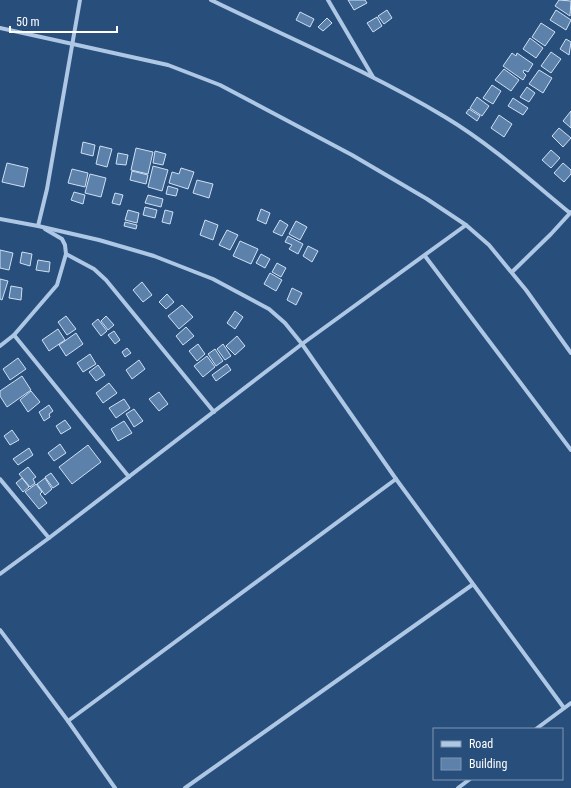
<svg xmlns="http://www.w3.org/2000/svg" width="571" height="788" font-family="'Roboto Condensed',sans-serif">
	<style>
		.building { fill: #5c81ab; stroke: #cfe0f3 }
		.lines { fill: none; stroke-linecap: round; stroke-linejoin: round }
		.minor { stroke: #adc7e4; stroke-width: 4 }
	</style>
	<rect width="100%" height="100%" fill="#284e7c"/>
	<!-- building -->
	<g class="building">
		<path d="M348 0H365L367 3 354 10Z"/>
		<path d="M559 0 571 1 570 16 555 6Z"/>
		<path d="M387 10 392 18 384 24 378 16Z"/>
		<path d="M556 10 571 20 566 30 550 20Z"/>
		<path d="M300 12 314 19 310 27 296 20Z"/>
		<path d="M377 17 382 26 373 32 367 23Z"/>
		<path d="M327 18 332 23 323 31 318 27Z"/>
		<path d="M541 23 555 32 545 46 532 37Z"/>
		<path d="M530 38 543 48 536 58 523 49Z"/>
		<path d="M566 39 571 42 569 55 560 49Z"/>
		<path d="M551 52 561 59 551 73 541 66Z"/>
		<path d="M512 53 516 56 517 53 533 64 528 72 524 70 523 72 526 75 523 80 503 66Z"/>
		<path d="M504 69 519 80 511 91 495 80Z"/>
		<path d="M539 70 552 78 543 93 529 84Z"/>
		<path d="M492 85 501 91 493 104 483 98Z"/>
		<path d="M527 87 535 93 529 102 520 97Z"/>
		<path d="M477 97 489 106 482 116 470 108Z"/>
		<path d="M513 98 528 108 523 115 508 106Z"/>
		<path d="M469 109 480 116 477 121 466 113Z"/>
		<path d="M571 111V128L563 121Z"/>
		<path d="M499 115 512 124 504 137 491 128Z"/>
		<path d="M559 128 571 138 563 147 552 136Z"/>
		<path d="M83 142 95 145 93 156 81 153Z"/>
		<path d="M100 146 112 149 107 167 96 164Z"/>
		<path d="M136 148 153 152 148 174 131 170Z"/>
		<path d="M551 150 560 158 551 168 542 160Z"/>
		<path d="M155 151 166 154 163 165 153 163Z"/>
		<path d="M118 153 128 155 126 165 116 164Z"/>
		<path d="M7 163 28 168 24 187 2 182Z"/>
		<path d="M563 163 571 170V174L564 182 554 173Z"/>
		<path d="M153 166 168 170 162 191 148 187Z"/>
		<path d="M181 168 194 172 188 189 169 183 172 172 179 174Z"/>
		<path d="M72 169 88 173 85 187 68 183Z"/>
		<path d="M132 171 148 175 146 184 130 180Z"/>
		<path d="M90 174 106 178 101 197 85 193Z"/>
		<path d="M197 180 213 184 209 198 193 193Z"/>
		<path d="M168 186 178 189 176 196 166 194Z"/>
		<path d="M74 192 85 195 83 204 71 200Z"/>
		<path d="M115 193 123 195 120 205 112 203Z"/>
		<path d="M148 195 163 199 161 207 145 203Z"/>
		<path d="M145 207 157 210 155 218 143 215Z"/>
		<path d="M261 209 270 213 266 224 257 220Z"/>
		<path d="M128 210 139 213 137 223 125 220Z"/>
		<path d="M165 210 173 212 170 224 162 222Z"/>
		<path d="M205 220 218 225 213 240 200 235Z"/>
		<path d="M280 220 288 225 282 236 273 232Z"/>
		<path d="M296 221 307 227 300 240 289 234Z"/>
		<path d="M125 222 137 225 136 229 124 226Z"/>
		<path d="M227 230 238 235 230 250 219 245Z"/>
		<path d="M288 236 303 244 298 254 289 249 292 245 285 242Z"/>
		<path d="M240 241 258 249 251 264 233 256Z"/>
		<path d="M308 246 318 251 312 262 303 256Z"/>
		<path d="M0 250 13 253 9 270 0 268Z"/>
		<path d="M22 252 32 254 30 266 20 263Z"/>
		<path d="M261 254 270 259 265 268 256 263Z"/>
		<path d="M38 260 50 262 49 272 36 270Z"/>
		<path d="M277 263 286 268 281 277 272 272Z"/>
		<path d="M270 273 282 280 276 291 264 284Z"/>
		<path d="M0 279 8 281 2 300 0 299Z"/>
		<path d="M142 282 152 295 143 302 133 290Z"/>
		<path d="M11 286 22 288 21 300 9 298Z"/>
		<path d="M292 288 302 293 296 305 287 300Z"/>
		<path d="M167 294 174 302 166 309 159 302Z"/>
		<path d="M182 305 193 317 179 329 168 316Z"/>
		<path d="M235 311 243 317 235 329 227 323Z"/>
		<path d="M66 316 76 329 67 335 58 322Z"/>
		<path d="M106 316 114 325 108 330 101 321Z"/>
		<path d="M98 319 107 331 101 336 92 324Z"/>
		<path d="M186 327 194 336 183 345 176 336Z"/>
		<path d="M58 329 65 340 49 351 42 340Z"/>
		<path d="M114 331 120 340 115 344 108 335Z"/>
		<path d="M76 333 83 344 66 356 59 345Z"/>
		<path d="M237 336 245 346 235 355 226 346Z"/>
		<path d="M198 344 205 354 197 361 189 351Z"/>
		<path d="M223 344 231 356 225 360 217 349Z"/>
		<path d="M127 348 131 353 125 357 122 352Z"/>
		<path d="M215 349 223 361 216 366 208 354Z"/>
		<path d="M90 354 96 364 83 372 77 363Z"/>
		<path d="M207 356 215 367 203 377 194 366Z"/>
		<path d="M18 358 26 369 10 380 3 369Z"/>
		<path d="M139 360 145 369 132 379 126 370Z"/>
		<path d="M227 364 231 370 216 381 212 375Z"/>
		<path d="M98 365 105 375 96 381 89 372Z"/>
		<path d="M22 376 31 390 7 407 0 396V391Z"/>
		<path d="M109 383 117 393 103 403 96 393Z"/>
		<path d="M31 391 40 402 28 412 20 400Z"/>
		<path d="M159 392 168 404 159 411 149 399Z"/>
		<path d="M124 399 130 408 116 418 109 408Z"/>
		<path d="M49 405 53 411 49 414 50 417 44 421 39 412Z"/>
		<path d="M134 409 143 421 134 427 126 414Z"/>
		<path d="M65 420 71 428 61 434 56 426Z"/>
		<path d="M124 421 132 433 118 441 111 429Z"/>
		<path d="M12 430 19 440 10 445 4 436Z"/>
		<path d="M60 444 66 453 54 461 48 453Z"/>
		<path d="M88 445 101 462 72 484 59 467Z"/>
		<path d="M29 448 33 455 18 465 13 459Z"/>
		<path d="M28 467 36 477 33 479 35 483 30 487 19 474Z"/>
		<path d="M51 473 59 484 53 488 45 477Z"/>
		<path d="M22 478 29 487 23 492 16 483Z"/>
		<path d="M45 478 52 489 45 495 37 484Z"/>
		<path d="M36 484 42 492 40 494 47 503 39 509 25 492Z"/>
	</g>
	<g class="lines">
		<!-- minor -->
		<g class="minor">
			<path d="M211 0C289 38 370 72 445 117 490 144 530 180 570 213"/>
			<path d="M328 0 373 77"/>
			<path d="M0 28 168 65 220 85 352 155 427 199 466 225 489 245 526 290 571 353"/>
			<path d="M0 219 38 226 47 189 80 0"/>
			<path d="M38 226 99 240 154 256 213 279 269 309 285 323 302 344 396 479"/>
			<path d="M66 254 94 269 106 280 214 412"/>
			<path d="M425 256 571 450"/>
			<path d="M512 272 551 234 571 212"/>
			<path d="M14 335 129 477"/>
			<path d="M0 346 14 335 57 285 66 254 65 245 62 239 45 229"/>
			<path d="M0 479 49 538 0 574"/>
			<path d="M49 538 302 344 466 225"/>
			<path d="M0 630 68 721"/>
			<path d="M536 729 571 703"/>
			<path d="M115 788 68 721 396 479 564 708"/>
			<path d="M185 788 472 585"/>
			<path d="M458 788 470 779"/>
		</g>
	</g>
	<!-- legend -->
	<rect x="433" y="728" width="130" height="52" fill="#284e7c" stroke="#7e95b0"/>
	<rect x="441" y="741" width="20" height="6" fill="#adc7e4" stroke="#7e95b0"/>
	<text x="469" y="748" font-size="12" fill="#ffffff">Road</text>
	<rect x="441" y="758" width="20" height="12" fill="#5c81ab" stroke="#7e95b0"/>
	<text x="469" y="768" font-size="12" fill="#ffffff">Building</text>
	<!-- scale -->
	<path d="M10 26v6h107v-6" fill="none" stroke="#ffffff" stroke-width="2"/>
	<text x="16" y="26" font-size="12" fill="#ffffff" stroke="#284e7c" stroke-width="3" paint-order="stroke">50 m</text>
</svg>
